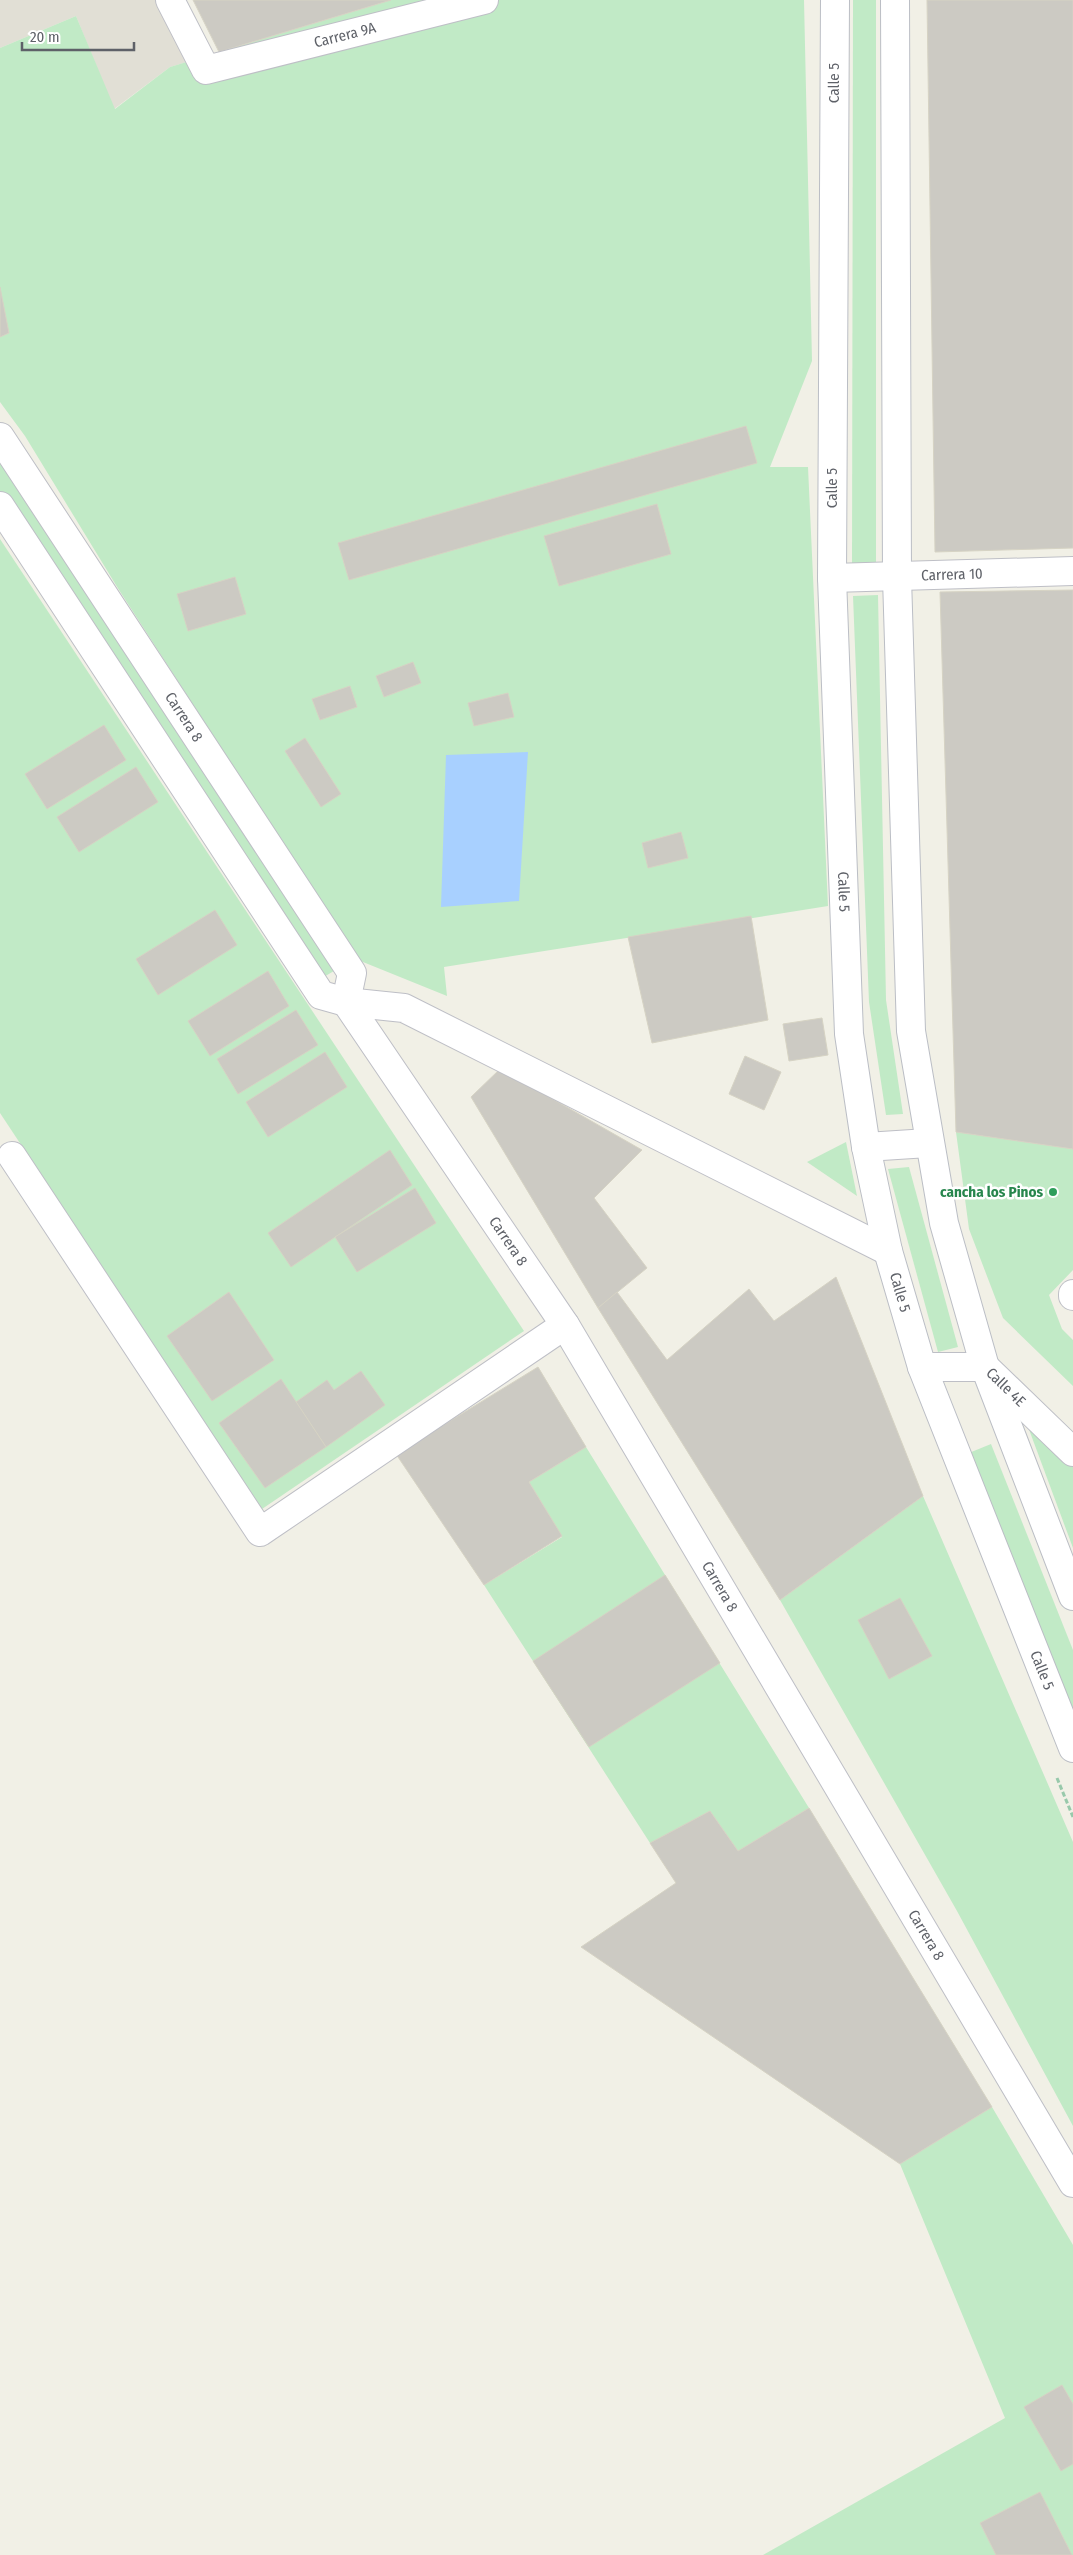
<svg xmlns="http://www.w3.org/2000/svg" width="1073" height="2555" font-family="'Fira Sans Condensed',sans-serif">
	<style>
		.education { fill: #e1dfd5 }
		.green { fill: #c1eac6 }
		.water { fill: #a8d0ff }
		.building { fill: #cccac3; stroke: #d6d3c4 }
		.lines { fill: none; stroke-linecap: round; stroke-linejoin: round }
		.street-casing { stroke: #bebfc6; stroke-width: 30 }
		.secondary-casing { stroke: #bbbec5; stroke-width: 30 }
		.path { stroke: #98c9ab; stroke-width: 3; stroke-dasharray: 5 2.5; stroke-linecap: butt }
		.street { stroke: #fff; stroke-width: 28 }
		.secondary { stroke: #fff; stroke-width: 28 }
		.leisure-dot { fill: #2e9e5b; stroke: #fff; stroke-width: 2 }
		.labels { text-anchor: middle; stroke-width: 5; stroke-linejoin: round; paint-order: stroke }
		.street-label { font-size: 15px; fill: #5e6168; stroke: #fff }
		.leisure-label { font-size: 15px; font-weight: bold; fill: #27864d; stroke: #fff; text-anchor: end }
	</style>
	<rect width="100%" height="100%" fill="#f1f0e6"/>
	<!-- education -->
	<path class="education" d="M0 0H157L187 62 170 67 114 109 76 16 0 48Z"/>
	<!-- green -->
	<g class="green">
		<path d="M391 0H804L812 361 770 467H808L828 906 444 967 447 996 358 960 119 590 25 436 0 402V337L9 333 0 300V48L76 16 115 109 170 67Z"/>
		<path d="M853 0H876V564H852Z"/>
		<path d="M0 452 339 968 322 978 0 494Z"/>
		<path d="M0 539 524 1331 262 1509 0 1113Z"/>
		<path d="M878 595 886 1000 903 1114 886 1115 869 1002 853 596Z"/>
		<path d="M956 1132 1073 1149V1270L1049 1295 1062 1329 1073 1340V1386L1003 1318 969 1229Z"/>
		<path d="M846 1142 857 1196 807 1162Z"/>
		<path d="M909 1167 958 1347 938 1352 888 1169Z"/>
		<path d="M1024 1416 1073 1463V1548Z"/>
		<path d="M991 1444 1073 1650V1725L964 1455Z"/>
		<path d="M586 1447 809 1808 738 1851 710 1811 650 1843 484 1585 562 1537 529 1482Z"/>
		<path d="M923 1496 1073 1842V2126L957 1911 780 1600Z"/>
		<path d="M992 2107 1073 2245V2555H763L1005 2418 900 2164Z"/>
	</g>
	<!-- water -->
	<path class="water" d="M528 752 519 901 441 907 446 755Z"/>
	<!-- building -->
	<g class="building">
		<path d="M193 0H391L219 52Z"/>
		<path d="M927 0H1073V548L935 552Z"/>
		<path d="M0 287 9 333 0 337Z"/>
		<path d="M746 426 757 463 349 580 338 543Z"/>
		<path d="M657 504 671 554 559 586 544 536Z"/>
		<path d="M235 577 246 614 188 631 177 594Z"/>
		<path d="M1073 590V1149L956 1132 940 592Z"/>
		<path d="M413 662 421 683 384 697 376 676Z"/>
		<path d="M350 686 357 707 320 720 312 699Z"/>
		<path d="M508 693 514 717 474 726 468 703Z"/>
		<path d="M104 725 126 760 47 809 25 774Z"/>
		<path d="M305 738 341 794 321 807 285 751Z"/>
		<path d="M136 767 158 802 79 852 57 817Z"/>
		<path d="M681 832 688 858 648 868 642 843Z"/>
		<path d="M215 910 237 945 158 995 136 959Z"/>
		<path d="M751 916 768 1020 652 1043 628 937Z"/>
		<path d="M268 971 289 1006 210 1056 188 1021Z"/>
		<path d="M296 1010 318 1045 238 1094 217 1059Z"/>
		<path d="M822 1018 828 1055 789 1061 783 1024Z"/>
		<path d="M325 1052 347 1087 268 1137 246 1102Z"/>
		<path d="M745 1056 781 1072 764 1110 729 1094Z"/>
		<path d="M500 1069 642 1150 594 1198 647 1268 598 1308 471 1097Z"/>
		<path d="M390 1150 412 1185 291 1267 268 1233Z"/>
		<path d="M415 1188 436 1223 357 1272 335 1237Z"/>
		<path d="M836 1277 923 1496 780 1600 598 1308 617 1292 667 1360 749 1289 774 1321Z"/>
		<path d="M229 1292 274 1360 212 1401 167 1336Z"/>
		<path d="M538 1367 586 1447 529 1482 562 1536 484 1585 396 1454Z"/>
		<path d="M361 1371 385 1405 326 1447 296 1402 327 1380 334 1390Z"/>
		<path d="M281 1379 326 1447 265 1488 219 1423Z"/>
		<path d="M665 1575 720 1663 589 1747 533 1661Z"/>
		<path d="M900 1598 932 1656 889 1679 858 1620Z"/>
		<path d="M809 1808 992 2107 900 2164 581 1947 676 1883 650 1843 710 1811 738 1851Z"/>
		<path d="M1062 2385 1073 2404V2464L1061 2471 1024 2407Z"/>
		<path d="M1040 2492 1072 2555H996L980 2523Z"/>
	</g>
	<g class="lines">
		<defs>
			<g id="street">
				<path id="s1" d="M170 0 206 70 484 0"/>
				<path id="s2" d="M0 437 352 973 346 1002 565 1325 1073 2183"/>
				<path d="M0 506 321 995 346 1002 404 1008 888 1251"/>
				<path id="s3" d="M832 578 1073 571"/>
				<path d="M866 1147 928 1143"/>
				<path d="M12 1156 260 1532 565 1325"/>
				<path d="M1073 1294V1296"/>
				<path id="s4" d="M922 1367H985L1073 1452"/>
			</g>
			<g id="secondary">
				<path id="s5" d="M835 0 832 578 849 1034 866 1147 888 1251 922 1367 1073 1748"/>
				<path d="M895 0 897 578 911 1031 944 1223 985 1367 1073 1596"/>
			</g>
		</defs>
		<!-- street casing -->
		<use href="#street" class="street-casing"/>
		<!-- secondary casing -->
		<use href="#secondary" class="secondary-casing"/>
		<!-- path -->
		<path class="path" d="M1057 1778 1073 1817"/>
		<!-- street -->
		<use href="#street" class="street"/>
		<!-- secondary -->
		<use href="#secondary" class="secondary"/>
	</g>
	<!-- markers -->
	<circle class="leisure-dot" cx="1053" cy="1192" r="5"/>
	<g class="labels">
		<!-- street labels -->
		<g class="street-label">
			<text dy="5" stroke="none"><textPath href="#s1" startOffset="222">Carrera 9A</textPath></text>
			<text transform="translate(834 83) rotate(-90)" y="5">Calle 5</text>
			<text transform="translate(832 488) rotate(-90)" y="5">Calle 5</text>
			<text dy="5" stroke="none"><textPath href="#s3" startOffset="120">Carrera 10</textPath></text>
			<text dy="5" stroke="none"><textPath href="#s2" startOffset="335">Carrera 8</textPath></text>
			<text dy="5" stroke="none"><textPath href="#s5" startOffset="892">Calle 5</textPath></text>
			<text dy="5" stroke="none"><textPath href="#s2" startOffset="960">Carrera 8</textPath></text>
			<text dy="5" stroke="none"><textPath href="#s5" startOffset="1298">Calle 5</textPath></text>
			<text dy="5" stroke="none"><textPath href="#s4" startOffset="92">Calle 4E</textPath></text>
			<text dy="5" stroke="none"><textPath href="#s2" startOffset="1365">Carrera 8</textPath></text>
			<text dy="5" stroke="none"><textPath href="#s5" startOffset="1702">Calle 5</textPath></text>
			<text dy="5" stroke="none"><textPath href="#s2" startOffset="1770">Carrera 8</textPath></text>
		</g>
		<!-- leisure labels -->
		<g class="leisure-label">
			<text x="1043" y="1197">cancha los Pinos</text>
		</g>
	</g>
	<!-- scale -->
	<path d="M22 42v8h112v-8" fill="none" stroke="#5e6168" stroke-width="2.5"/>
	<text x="30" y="42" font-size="15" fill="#5e6168" stroke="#ffffff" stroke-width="4" paint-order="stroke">20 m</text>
</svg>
